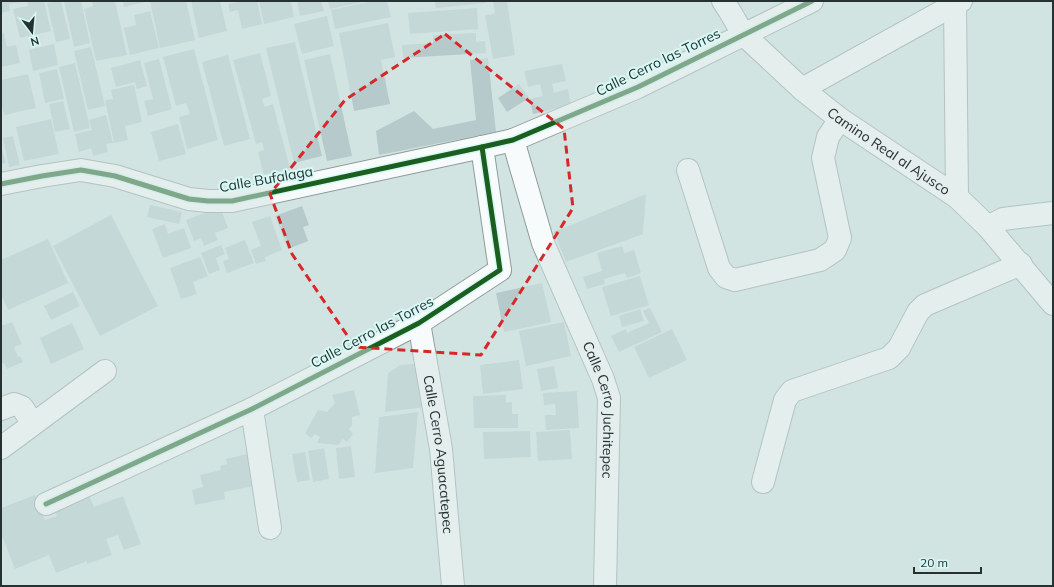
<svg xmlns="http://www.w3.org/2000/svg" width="1054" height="587" font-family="Mulish,sans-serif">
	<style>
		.building { fill: #b6cacc }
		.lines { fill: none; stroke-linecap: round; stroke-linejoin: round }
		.street-casing { stroke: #8e9c9a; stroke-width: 24 }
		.secondary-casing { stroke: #8e9c9a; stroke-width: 24 }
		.street { stroke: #f8fbfb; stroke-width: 22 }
		.secondary { stroke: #f8fbfb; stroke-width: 22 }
		.cycleway-casing { stroke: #d7f9f5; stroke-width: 8 }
		.cycleway { stroke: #1b5e20; stroke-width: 5 }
		.marked { fill: none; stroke: #d62828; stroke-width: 3; stroke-dasharray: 8 5; stroke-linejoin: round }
		.labels { text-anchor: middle; stroke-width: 4; stroke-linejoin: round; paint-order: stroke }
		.street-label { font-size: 14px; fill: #253231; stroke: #d7f9f5 }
	</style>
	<rect width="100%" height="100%" fill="#d2e4e2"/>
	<!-- building -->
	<g class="building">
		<path d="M1 1H21V2L9 4 10 11 1 13Z"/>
		<path d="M27 1H44L51 31 20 38 13 9 28 6Z"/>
		<path d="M55 1H61L70 39 56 42 47 3Z"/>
		<path d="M64 1H81L90 43 74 47Z"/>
		<path d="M92 1H115L127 55 96 61 84 9 93 6Z"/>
		<path d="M123 1H144L145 2 124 7Z"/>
		<path d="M150 1H186L195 40 160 48Z"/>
		<path d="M191 1H220L227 31 199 38Z"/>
		<path d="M244 1H257L262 24 242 29 238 10 230 12 228 4Z"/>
		<path d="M259 1H291L294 17 264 24Z"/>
		<path d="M297 1H321L324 11 300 16Z"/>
		<path d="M328 1H363V2L330 9Z"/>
		<path d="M372 1H387L391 17 335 29 331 10Z"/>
		<path d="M435 1H485L486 3 436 8Z"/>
		<path d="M493 1H507L515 55 493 59 485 15 495 14Z"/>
		<path d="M477 8 478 29 410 34 408 13Z"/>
		<path d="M150 11 159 48 130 55 124 28 136 25 134 15Z"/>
		<path d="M327 16 334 46 302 54 294 24Z"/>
		<path d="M388 23 395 57 381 60 390 104 354 111 339 33Z"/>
		<path d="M4 33 7 47 16 45 20 63 1 67V34Z"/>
		<path d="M476 33V42L485 41 486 53 403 58 402 45 433 43V35Z"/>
		<path d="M295 42 322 156 294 163 266 48Z"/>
		<path d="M54 44 58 65 33 71 29 50Z"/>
		<path d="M91 47 105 106 88 110 74 51Z"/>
		<path d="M194 49 218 140 187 149 179 117 190 114 186 103 176 106 163 57Z"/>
		<path d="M260 53 271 96 262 99 265 107 273 104 290 168 264 175 258 152 264 150 262 142 256 144 233 60Z"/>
		<path d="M330 54 352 156 327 161 304 60Z"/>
		<path d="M228 55 250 139 224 146 202 62Z"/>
		<path d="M488 58 496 132 379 155 376 131 414 111 433 129 476 120 470 60Z"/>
		<path d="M159 59 172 109 148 116 144 101 153 99 144 63Z"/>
		<path d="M140 60 147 86 137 89 135 82 116 87 111 68Z"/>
		<path d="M75 63 90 128 74 132 59 67Z"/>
		<path d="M562 64 566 81 552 84 554 93 568 89 571 105 533 114 530 99 543 96 540 84 528 87 524 71Z"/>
		<path d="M57 69 64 99 45 103 39 73Z"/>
		<path d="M28 74 36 108 4 115 1 101V80Z"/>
		<path d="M519 84 529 98 507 112 498 98Z"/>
		<path d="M134 85 142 122 125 126 128 140 114 143 105 100 113 99 111 90Z"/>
		<path d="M63 101 70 129 55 132 49 104Z"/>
		<path d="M106 115 113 143 106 144 108 152 93 156 91 148 79 152 75 134 92 130 89 120Z"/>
		<path d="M51 119 59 154 24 161 16 127Z"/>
		<path d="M178 124 186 154 159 161 151 132Z"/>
		<path d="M13 136 20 165 9 167 3 138Z"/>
		<path d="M1 145 6 163 1 164Z"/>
		<path d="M646 194 643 234 566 262 554 232Z"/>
		<path d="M150 205 182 212 179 224 147 217Z"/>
		<path d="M302 206 309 225 303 227 308 241 288 249 275 216Z"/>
		<path d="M220 207 228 228 215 233 218 240 204 246 201 238 194 241 186 220Z"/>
		<path d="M111 215 158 306 100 336 53 246Z"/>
		<path d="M270 216 282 250 265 257 266 261 256 264 251 250 261 246 252 222Z"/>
		<path d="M165 224 168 234 184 228 191 248 163 258 152 229Z"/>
		<path d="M48 239 68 283 8 310 1 294V260Z"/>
		<path d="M245 240 254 263 227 273 223 261 229 259 225 248Z"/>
		<path d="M221 245 225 254 216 258 220 270 209 274 201 253Z"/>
		<path d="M622 246 624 253 634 250 641 273 627 278 625 273 604 279 605 284 587 289 583 277 602 271 597 253Z"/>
		<path d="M200 257 208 276 193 282 197 294 181 299 170 268Z"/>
		<path d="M640 276 649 305 611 316 602 287Z"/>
		<path d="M542 283 551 322 504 332 496 293Z"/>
		<path d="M73 292 80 306 51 320 44 306Z"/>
		<path d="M650 308 662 332 619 352 611 336 626 329 627 333 649 323 643 311Z"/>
		<path d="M640 309 644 321 622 327 619 316Z"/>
		<path d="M12 322 22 344 14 347 18 357 20 356 23 362 7 369 4 363 1 364V326Z"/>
		<path d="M564 322 571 356 526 366 519 331Z"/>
		<path d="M72 323 84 349 51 364 40 338Z"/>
		<path d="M672 329 687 360 649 378 634 347Z"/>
		<path d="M519 360 523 389 483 394 480 365Z"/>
		<path d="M415 364 422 372 425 407 385 412 388 373 400 365Z"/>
		<path d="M554 366 558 388 541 391 537 369Z"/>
		<path d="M354 390 360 415 352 417V425L349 429 353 434 347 442 343 439 338 445 317 443 320 437 315 434 311 438 305 433 318 410 327 412 335 403 332 395Z"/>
		<path d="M577 391 579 428 546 430 545 415H556L555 404 544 405 543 393Z"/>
		<path d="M506 395V403L512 402V414H518V428H474L473 396Z"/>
		<path d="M418 412 413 468 375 473 379 417Z"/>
		<path d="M570 430 572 459 538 461 536 432Z"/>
		<path d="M530 431 531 457 484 459 483 432Z"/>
		<path d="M351 446 355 477 339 479 336 448Z"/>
		<path d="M324 448 329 479 313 482 308 451Z"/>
		<path d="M305 452 310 480 297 482 292 454Z"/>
		<path d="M252 453 259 485 224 492 225 499 195 505 192 490 203 487 200 475 221 470 220 466 227 464 226 459Z"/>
		<path d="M86 487 94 507 123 496 141 544 124 550 118 535 106 539 112 555 87 564V561L56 573 49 555 15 569 1 533V508L35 495 45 520 57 516 52 503Z"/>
	</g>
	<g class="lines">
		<defs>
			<g id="street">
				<path d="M955 4 957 197"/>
				<path d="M802 89 961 1"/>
				<path id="s1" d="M513 140 543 243 603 379 609 398 605 586"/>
				<path d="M688 170 719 268 726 277 735 280 820 260 835 250 840 238 823 158 828 137 840 119"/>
				<path d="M1 184 42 176 81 170 115 176 189 199 208 201H232L482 147 513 140 638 87 812 1"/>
				<path d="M988 227 1003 219 1053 213"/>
				<path id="s2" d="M419 323 441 449 453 586"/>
				<path d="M1 409 14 404 22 407 33 424"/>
				<path d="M252 409 270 528"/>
				<path d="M1 448 105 371"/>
				<path d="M763 482 785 400 792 391 889 358 899 348 918 312 925 305 1021 264"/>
				<path d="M46 504 252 409 419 323 500 270 482 147"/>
			</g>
			<g id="secondary">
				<path id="s3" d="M723 1 729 10 743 34 802 89 840 119 957 197 988 227 1053 304"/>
			</g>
		</defs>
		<!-- street casing -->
		<use href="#street" class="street-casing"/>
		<!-- secondary casing -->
		<use href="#secondary" class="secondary-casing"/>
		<!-- street -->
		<use href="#street" class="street"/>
		<!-- secondary -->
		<use href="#secondary" class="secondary"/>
		<defs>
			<g id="cycleway">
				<path d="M1 184 42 176 81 170 115 176 189 199 208 201H232L482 147 513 140 638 87 812 1"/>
				<path d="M46 504 252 409 419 323 500 270 482 147"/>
			</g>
		</defs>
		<!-- cycleway casing -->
		<use href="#cycleway" class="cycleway-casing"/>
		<!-- cycleway -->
		<use href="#cycleway" class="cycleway"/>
	</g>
	<!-- marked area -->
	<path d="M0 0H1054V587H0ZM445 34 564 129 573 208 481 355 355 347 292 254 270 194 345 100Z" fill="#d2e4e2" fill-opacity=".55" fill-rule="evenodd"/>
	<path class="marked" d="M445 34 564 129 573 208 481 355 355 347 292 254 270 194 345 100Z"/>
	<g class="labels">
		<!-- street labels -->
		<g class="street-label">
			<text transform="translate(658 62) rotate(-26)" y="5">Calle Cerro las Torres</text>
			<text dy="5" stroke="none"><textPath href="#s3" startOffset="226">Camino Real al Ajusco</textPath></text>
			<text transform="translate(266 179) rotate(-10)" y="5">Calle Bufalaga</text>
			<text transform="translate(372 332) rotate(-28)" y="5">Calle Cerro las Torres</text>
			<text dy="5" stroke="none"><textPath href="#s1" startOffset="286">Calle Cerro Juchitepec</textPath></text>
			<text dy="5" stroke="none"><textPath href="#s2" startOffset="133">Calle Cerro Aguacatepec</textPath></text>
		</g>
	</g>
	<!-- border -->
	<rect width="1054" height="587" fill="none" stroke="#253231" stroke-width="4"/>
	<!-- north arrow -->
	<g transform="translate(32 32) rotate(164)" stroke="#d7f9f5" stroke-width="3" paint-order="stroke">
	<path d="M0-3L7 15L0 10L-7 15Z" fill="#253231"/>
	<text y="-6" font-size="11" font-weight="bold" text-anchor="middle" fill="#253231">N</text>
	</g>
	<!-- scale -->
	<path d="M914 567v6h67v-6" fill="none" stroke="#253231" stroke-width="2"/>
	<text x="920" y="567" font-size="12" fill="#253231" stroke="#d7f9f5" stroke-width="3" paint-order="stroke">20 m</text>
</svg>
